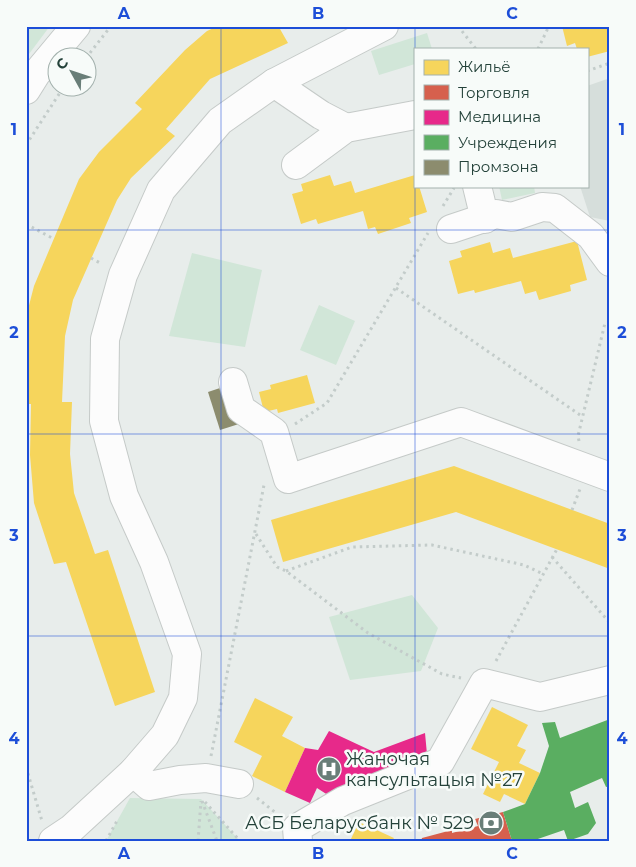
<svg xmlns="http://www.w3.org/2000/svg" width="636" height="867" font-family="Montserrat,sans-serif">
	<style>
		.built { fill: #d6dedb }
		.green { fill: #d1e6d8 }
		.homes { fill: #f6d55c }
		.shops { fill: #d6604d }
		.health { fill: #e7298a }
		.public { fill: #5aae61 }
		.industry { fill: #8c8c6e }
		.lines { fill: none; stroke-linecap: round; stroke-linejoin: round }
		.minor-casing { stroke: #c5cac8; stroke-width: 30 }
		.path { stroke: #c3ccca; stroke-width: 3; stroke-dasharray: 2.5 4; stroke-linecap: butt }
		.minor { stroke: #fcfcfc; stroke-width: 28 }
		.grid { fill: none; stroke: #1d4ed8; stroke-width: 1; stroke-opacity: 0.55 }
		.labels { text-anchor: middle; stroke-width: 5; stroke-linejoin: round; paint-order: stroke }
		.poi-label { font-size: 18px; fill: #24423a; stroke: #f7fbf9; text-anchor: start }
		.neatline { fill: none; stroke: #1d4ed8; stroke-width: 2 }
		.grid-label { font-size: 16px; text-anchor: middle; font-weight: bold; fill: #1d4ed8 }
	</style>
	<rect width="100%" height="100%" fill="#e8edeb"/>
	<!-- built -->
	<path class="built" d="M610 78V221L590 217 580 186H587V86Z"/>
	<!-- green -->
	<g class="green">
		<path d="M26 26H50L26 58Z"/>
		<path d="M427 33 432 49H415V64L379 75 371 51Z"/>
		<path d="M499 186H534L535 193 502 200Z"/>
		<path d="M192 253 262 270 245 347 169 336Z"/>
		<path d="M319 305 355 321 336 365 300 350Z"/>
		<path d="M412 595 438 628 421 671 350 680 329 617Z"/>
		<path d="M130 798 201 799 240 841H106Z"/>
	</g>
	<!-- homes -->
	<g class="homes">
		<path d="M218 26H286L280 29 288 43 210 79 166 129 175 136 131 178 117 200 73 300 65 336 62 402H72L70 454 74 493 95 554 108 550 155 692 115 706 66 562 54 564 34 503 30 455 31 404H26V317L34 286 79 179 99 152 142 109 135 103 185 50 207 31Z"/>
		<path d="M562 26H610V34H607L610 51 587 57V49H577L575 43 567 46Z"/>
		<path d="M330 175 334 186 351 181 355 193 415 175V186H419L427 212 409 218 411 223 378 234 375 227 368 229 363 211 318 224 316 219 301 224 292 194 303 191 301 184Z"/>
		<path d="M577 241 587 280 570 285 571 291 539 300 536 291 525 294 521 281 475 293 474 290 458 294 449 261 462 257 460 251 490 242 493 253 510 248 513 258Z"/>
		<path d="M307 375 315 403 278 413 277 409 264 412 259 392 271 389 270 385Z"/>
		<path d="M454 466 610 524V569L456 512 283 562 271 520Z"/>
		<path d="M255 698 293 717 282 736 305 748 285 792 252 776 262 756 234 742Z"/>
		<path d="M492 707 528 725 517 746 526 750 519 763 540 773 525 804 504 794 500 802 483 794 499 762 471 749Z"/>
		<path d="M359 822 394 838 392 841H350Z"/>
	</g>
	<!-- shops -->
	<path class="shops" d="M503 812 512 841H421L422 838 452 830V833L478 826 475 819Z"/>
	<!-- health -->
	<path class="health" d="M329 731 374 752 425 733 428 765 334 799 317 788 310 803 285 792 305 748 318 750Z"/>
	<!-- public -->
	<path class="public" d="M610 719V786L606 787 602 778 570 792 575 808 588 802 596 823 588 834 568 841 564 830 532 841H512L503 812 525 804 540 773 549 746 542 723 555 722 560 738Z"/>
	<!-- industry -->
	<path class="industry" d="M229 385 242 423 220 430 208 392Z"/>
	<g class="lines">
		<defs>
			<g id="minor">
				<path d="M274 83 321 115 346 128"/>
				<path d="M26 90 36 74 76 26"/>
				<path d="M296 165 346 128 415 115"/>
				<path d="M477 186 485 219"/>
				<path d="M451 229 496 214 512 217 542 207 555 208 591 236 610 262"/>
				<path d="M233 382 241 409 274 432 288 479 461 422 610 477"/>
				<path d="M133 772 149 786 180 780 206 778 239 784"/>
				<path d="M53 841 71 829 133 772 165 735 183 698 187 654 154 562 124 496 104 421 105 339 123 275 161 190 220 121 274 83 384 26"/>
				<path d="M298 841 297 828 343 801 440 762 484 683 540 697 610 680"/>
			</g>
		</defs>
		<!-- minor casing -->
		<use href="#minor" class="minor-casing"/>
		<!-- path -->
		<g class="path">
			<path d="M458 26 476 49"/>
			<path d="M538 49 549 26"/>
			<path d="M86 58 111 26"/>
			<path d="M587 71 610 63"/>
			<path d="M26 145 63 88"/>
			<path d="M443 206 454 188"/>
			<path d="M26 224 54 239"/>
			<path d="M91 258 102 264"/>
			<path d="M396 288 583 417"/>
			<path d="M295 424 327 403 428 233"/>
			<path d="M579 441 578 436 605 323 610 322"/>
			<path d="M572 510 580 489"/>
			<path d="M256 534 277 567 286 571 368 633 442 674 461 678"/>
			<path d="M552 557 610 623"/>
			<path d="M286 571 352 547 432 545 524 565 543 574"/>
			<path d="M496 661 557 549"/>
			<path d="M211 756 264 485"/>
			<path d="M26 767 42 821"/>
			<path d="M257 798 276 813"/>
			<path d="M202 801 217 841"/>
			<path d="M205 802 240 841"/>
			<path d="M106 841 118 819"/>
			<path d="M198 841 201 801"/>
		</g>
		<!-- minor -->
		<use href="#minor" class="minor"/>
	</g>
	<!-- grid -->
	<path class="grid" d="M221 26V841M415 26V49M415 186V841M26 230H610M26 434H610M26 636H610"/>
	<!-- icons -->
	<defs>
		<symbol id="hospital-disc" viewBox="-11 -11 22 22"><circle r="9.5" fill="#697e78" stroke="#f7fbf9"/><path d="M-5-5h3v3.5h4V-5h3V5h-3V1.5h-4V5h-3Z" fill="#fff"/></symbol>
		<symbol id="bank-disc" viewBox="-11 -11 22 22"><circle r="9.5" fill="#697e78" stroke="#f7fbf9"/><path d="M-6-4H6V4H-6ZM0-2.3a2.3 2.3 0 1 0 0 4.6a2.3 2.3 0 1 0 0-4.6Z" fill="#fff"/></symbol>
	</defs>
	<g fill-rule="evenodd">
		<use href="#hospital-disc" x="315" y="755" width="28" height="28"/>
		<use href="#bank-disc" x="477" y="809" width="28" height="28"/>
	</g>
	<g class="labels">
		<!-- poi labels -->
		<g class="poi-label">
			<text x="346" y="765">Жаночая<tspan x="346" dy="21">кансультацыя №27</tspan></text>
			<text x="474" y="829" text-anchor="end">АСБ Беларусбанк № 529</text>
		</g>
	</g>
	<!-- border -->
	<rect width="636" height="867" fill="none" stroke="#f7fbf9" stroke-width="55"/>
	<!-- legend -->
	<rect x="414" y="48" width="175" height="140" fill="#f7fbf9" stroke="#a3b1ad"/>
	<rect x="424" y="60" width="25" height="15" fill="#f6d55c" stroke="#a3b1ad"/>
	<text x="458" y="72" font-size="15" fill="#24423a">Жильё</text>
	<rect x="424" y="85" width="25" height="15" fill="#d6604d" stroke="#a3b1ad"/>
	<text x="458" y="98" font-size="15" fill="#24423a">Торговля</text>
	<rect x="424" y="110" width="25" height="15" fill="#e7298a" stroke="#a3b1ad"/>
	<text x="458" y="122" font-size="15" fill="#24423a">Медицина</text>
	<rect x="424" y="135" width="25" height="15" fill="#5aae61" stroke="#a3b1ad"/>
	<text x="458" y="148" font-size="15" fill="#24423a">Учреждения</text>
	<rect x="424" y="160" width="25" height="15" fill="#8c8c6e" stroke="#a3b1ad"/>
	<text x="458" y="172" font-size="15" fill="#24423a">Промзона</text>
	<!-- north arrow -->
	<g transform="translate(72 72) rotate(310)"><circle r="24" fill="#f7fbf9" stroke="#a3b1ad"/>
	<path d="M0-4L9 19L0 12L-9 19Z" fill="#697e78"/>
	<text y="-8" font-size="14" font-weight="bold" text-anchor="middle" fill="#24423a">С</text>
	</g>
	<rect x="28" y="28" width="580" height="812" class="neatline"/>
	<g class="grid-label">
		<text x="124" y="19">A</text>
		<text x="318" y="19">B</text>
		<text x="512" y="19">C</text>
		<text x="14" y="135">1</text>
		<text x="622" y="135">1</text>
		<text x="14" y="338">2</text>
		<text x="622" y="338">2</text>
		<text x="14" y="541">3</text>
		<text x="622" y="541">3</text>
		<text x="14" y="744">4</text>
		<text x="622" y="744">4</text>
		<text x="124" y="859">A</text>
		<text x="318" y="859">B</text>
		<text x="512" y="859">C</text>
	</g>
</svg>
